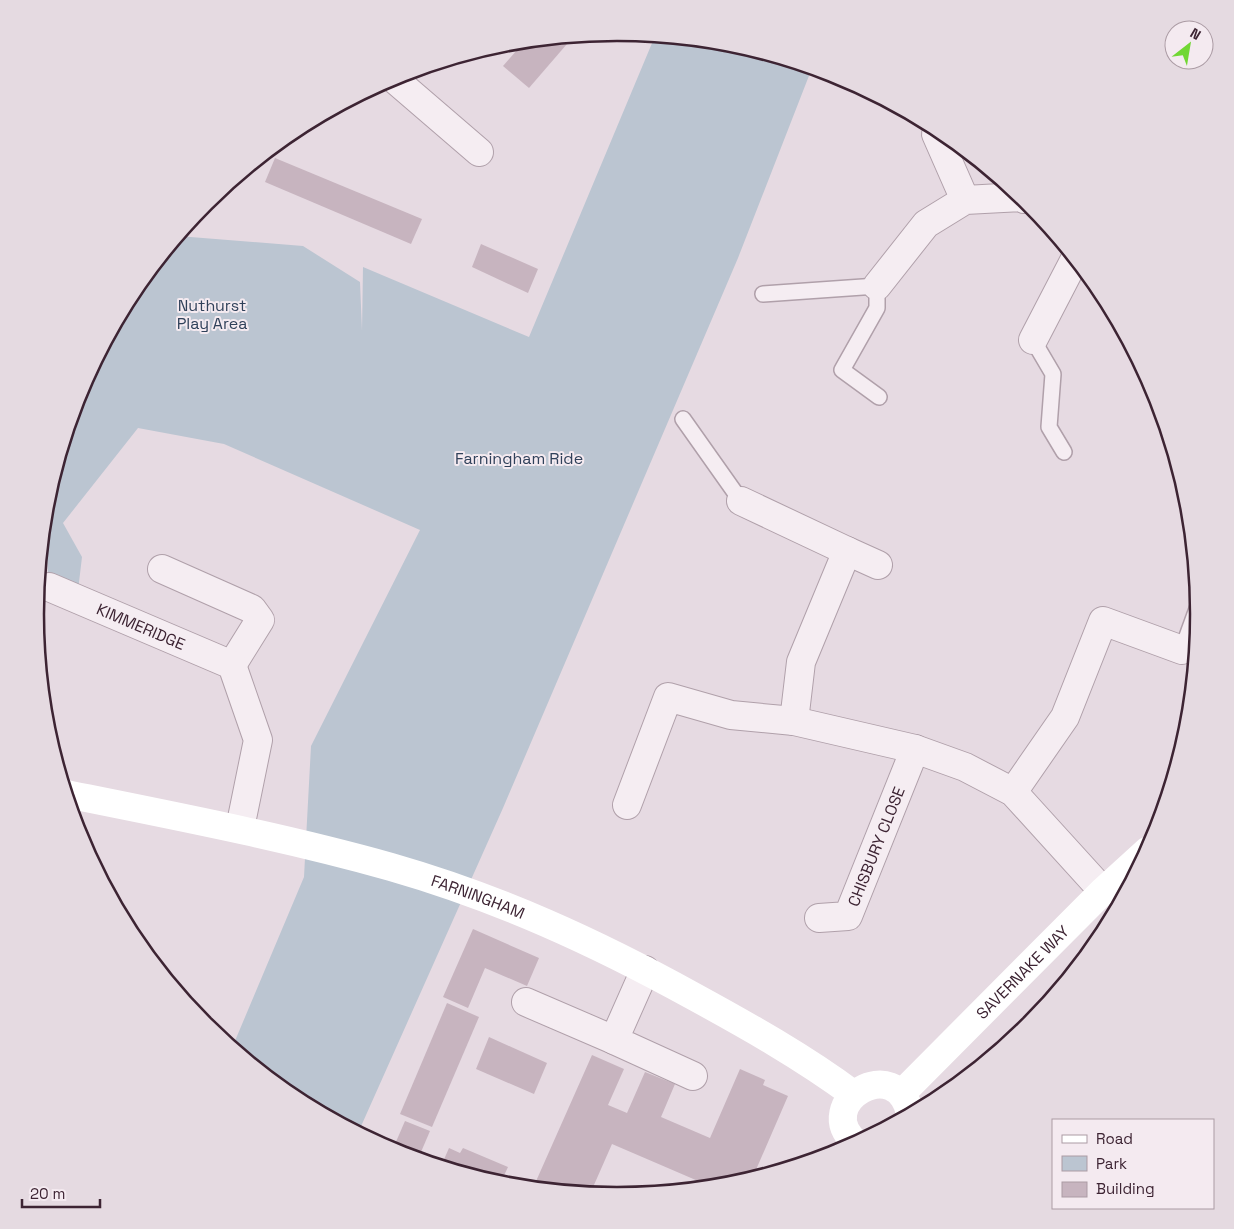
<svg xmlns="http://www.w3.org/2000/svg" width="1234" height="1229" font-family="'Space Grotesk',sans-serif">
	<style>
		.green { fill: #bbc5d1 }
		.building { fill: #c7b4bf }
		.lines { fill: none; stroke-linecap: round; stroke-linejoin: round }
		.lane-casing { stroke: #b0a0aa; stroke-width: 18 }
		.street-casing { stroke: #b0a0aa; stroke-width: 30 }
		.lane { stroke: #f5edf2; stroke-width: 15 }
		.street { stroke: #f5edf2; stroke-width: 28 }
		.secondary { stroke: #fff; stroke-width: 28 }
		.labels { text-anchor: middle; stroke-width: 4; stroke-linejoin: round; paint-order: stroke }
		.park-label { font-size: 16px; fill: #30415a; stroke: #f4eaf0 }
		.street-label { font-size: 16px; fill: #3d2433; stroke: #f4eaf0 }
		.rim { fill: none; stroke: #3d2433; stroke-width: 2.5 }
	</style>
	<rect width="100%" height="100%" fill="#e6dae2"/>
	<!-- green -->
	<path class="green" d="M655 36 731 44 812 68 738 258 503 808 358 1133 293 1098 232 1048 304 877 311 746 420 530 224 444 138 428 63 523 82 557 77 599 49 587 46 542 42 539 46 501 79 392 133 291 178 236 303 246 360 282 362 331 363 267 529 337Z"/>
	<!-- building -->
	<g class="building">
		<path d="M573 37 529 88 503 66 524 42Z"/>
		<path d="M275 158 422 219 411 244 265 182Z"/>
		<path d="M481 244 538 269 528 293 472 267Z"/>
		<path d="M473 929 539 958 527 986 485 968 468 1008 443 997Z"/>
		<path d="M447 1003 479 1017 432 1127 400 1114Z"/>
		<path d="M489 1037 547 1063 534 1094 476 1069Z"/>
		<path d="M592 1055 624 1069 608 1105 627 1113 645 1072 675 1084 661 1117 710 1138 740 1069 765 1080 763 1085 788 1096 752 1179 730 1185 712 1187 612 1144 590 1194 533 1188Z"/>
		<path d="M405 1121 430 1131 418 1159 392 1151Z"/>
		<path d="M449 1148 460 1153 463 1148 508 1167 500 1184 453 1170 442 1164Z"/>
	</g>
	<g class="lines">
		<defs>
			<g id="lane">
				<path d="M763 294 877 286V308L842 370 879 397"/>
				<path d="M1033 340 1053 374 1049 427 1064 452"/>
				<path d="M683 419 741 501"/>
				<path d="M1182 650 1198 606"/>
			</g>
			<g id="street">
				<path d="M393 78 479 152"/>
				<path d="M940 130 936 134 965 200"/>
				<path d="M877 286 926 224 965 200 1020 197 1024 199"/>
				<path d="M1033 340 1075 259"/>
				<path d="M741 501 847 551 801 662 794 721"/>
				<path d="M847 551 878 565"/>
				<path d="M162 569 252 609 260 620 232 665"/>
				<path id="s1" d="M49 587 232 665 258 740 240 828"/>
				<path d="M1013 792 1065 717 1103 621 1182 650"/>
				<path d="M627 805 668 697 731 715 794 721 915 749 965 767 1013 792 1103 891"/>
				<path id="s2" d="M819 918 848 916 915 749"/>
				<path d="M645 970 614 1040 693 1076"/>
				<path d="M526 1002 614 1040"/>
			</g>
		</defs>
		<!-- lane casing -->
		<use href="#lane" class="lane-casing"/>
		<!-- street casing -->
		<use href="#street" class="street-casing"/>
		<!-- lane -->
		<use href="#lane" class="lane"/>
		<!-- street -->
		<use href="#street" class="street"/>
		<!-- secondary -->
		<g class="secondary">
			<path id="s3" d="M66 794C175 816 284 837 391 867 499 898 595 942 693 996 748 1026 803 1057 853 1094"/>
			<path id="s4" d="M901 1094 1103 891 1147 851"/>
			<path d="M856 1143C810 1103 898 1051 910 1114"/>
		</g>
	</g>
	<g class="labels">
		<!-- park labels -->
		<g class="park-label">
			<text x="212" y="311">Nuthurst<tspan x="212" dy="18">Play Area</tspan></text>
			<text x="519" y="464">Farningham Ride</text>
		</g>
		<!-- street labels -->
		<g class="street-label">
			<text dy="6" stroke="none"><textPath href="#s1" startOffset="100">KIMMERIDGE</textPath></text>
			<text dy="6" stroke="none"><textPath href="#s2" startOffset="104">CHISBURY CLOSE</textPath></text>
			<text dy="6" stroke="none"><textPath href="#s3" startOffset="425">FARNINGHAM</textPath></text>
			<text dy="6" stroke="none"><textPath href="#s4" startOffset="172">SAVERNAKE WAY</textPath></text>
		</g>
	</g>
	<!-- crop -->
	<path d="M0 0H1234V1229H0ZM44 614a573 573 0 1 1 1146 0a573 573 0 1 1-1146 0Z" fill="#e5dae1" fill-rule="evenodd"/>
	<path class="rim" d="M44 614a573 573 0 1 1 1146 0a573 573 0 1 1-1146 0Z"/>
	<!-- legend -->
	<rect x="1052" y="1119" width="162" height="90" fill="#f4eaf0" stroke="#ab9ba4"/>
	<rect x="1062" y="1135" width="25" height="8" fill="#ffffff" stroke="#ab9ba4"/>
	<text x="1096" y="1144" font-size="15" fill="#3d2433">Road</text>
	<rect x="1062" y="1156" width="25" height="15" fill="#bbc5d1" stroke="#ab9ba4"/>
	<text x="1096" y="1169" font-size="15" fill="#3d2433">Park</text>
	<rect x="1062" y="1182" width="25" height="15" fill="#c7b4bf" stroke="#ab9ba4"/>
	<text x="1096" y="1194" font-size="15" fill="#3d2433">Building</text>
	<!-- north arrow -->
	<g transform="translate(1189 45) rotate(31)"><circle r="24" fill="#f4eaf0" stroke="#ab9ba4"/>
	<path d="M0-4L9 19L0 12L-9 19Z" fill="#71d734"/>
	<text y="-8" font-size="14" font-weight="bold" text-anchor="middle" fill="#3d2433">N</text>
	</g>
	<!-- scale -->
	<path d="M22 1199v8h78v-8" fill="none" stroke="#3d2433" stroke-width="2.5"/>
	<text x="30" y="1199" font-size="15" fill="#3d2433" stroke="#f4eaf0" stroke-width="4" paint-order="stroke">20 m</text>
</svg>
